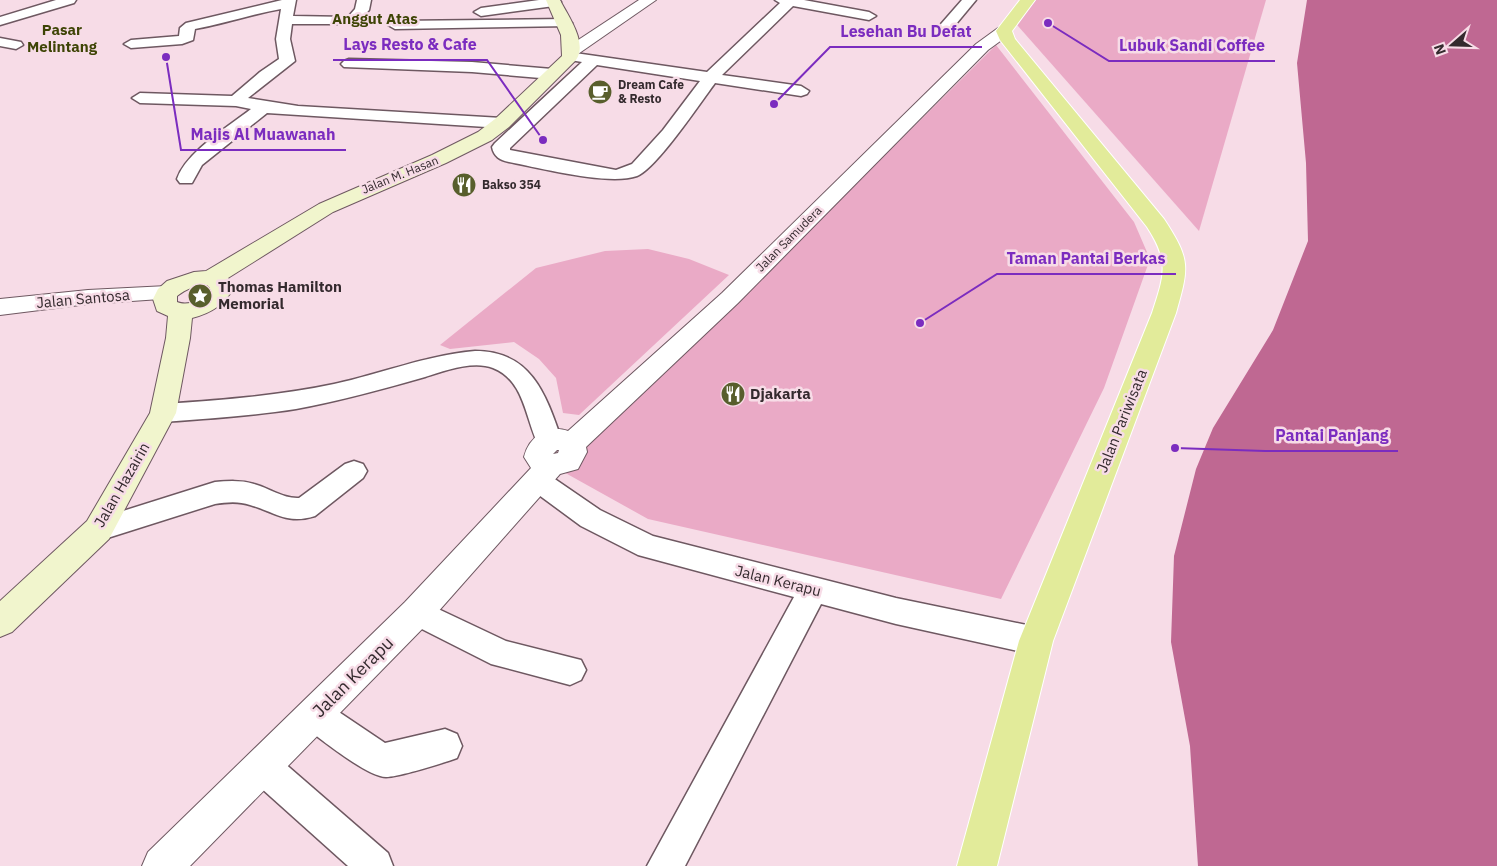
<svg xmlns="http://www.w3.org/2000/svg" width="1497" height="866" font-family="'IBM Plex Sans',sans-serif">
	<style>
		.green { fill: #eaaac6 }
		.water { fill: #bf6892 }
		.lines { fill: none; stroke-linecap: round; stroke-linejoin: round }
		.minor-casing { stroke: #6e5861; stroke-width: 3 }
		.tertiary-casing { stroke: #6e5861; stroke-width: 2 }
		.secondary-casing { stroke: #6e5861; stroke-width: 2 }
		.primary-casing { stroke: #fff; stroke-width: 2 }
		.minor { fill: #fff; fill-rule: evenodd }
		.tertiary { fill: #fff; fill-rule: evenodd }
		.secondary { fill: #f1f5cd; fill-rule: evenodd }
		.primary { fill: #e2eb9a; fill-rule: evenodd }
		.labels { text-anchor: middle; stroke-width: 5; stroke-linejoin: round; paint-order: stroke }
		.far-poi-label { font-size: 12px; font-weight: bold; fill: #342a2e; stroke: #f7dce7; text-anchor: start }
		.far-street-label { font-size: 12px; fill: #342a2e; stroke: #f7dce7 }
		.far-quarter-label { font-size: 15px; font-weight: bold; fill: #3e4405; stroke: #f7dce7 }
		.poi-label { font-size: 15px; font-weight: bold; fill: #342a2e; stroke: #f7dce7; text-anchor: start }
		.street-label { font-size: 15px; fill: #342a2e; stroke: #f7dce7 }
		.near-street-label { font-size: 18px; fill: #342a2e; stroke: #f7dce7 }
		.leader { fill: none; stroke: #7b2cbf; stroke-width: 2 }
		.callout-dot { fill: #7b2cbf; stroke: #f7dce7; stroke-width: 2 }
		.callout-label { font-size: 16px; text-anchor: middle; font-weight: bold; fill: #7b2cbf; stroke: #f7dce7; stroke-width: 5; stroke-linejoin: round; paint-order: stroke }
	</style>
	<rect width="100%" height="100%" fill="#f7dce7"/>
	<!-- green -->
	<g class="green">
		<path d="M1033 0H1266L1199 231 1010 17Z"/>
		<path d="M996 45 1134 222 1150 259 1104 388 1001 599 648 519 560 470 852 188Z"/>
		<path d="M648 249 689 259 729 275 579 415 563 413 556 378 539 359 514 342 450 349 440 345 536 268 605 251Z"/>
	</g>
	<!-- water -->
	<path class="water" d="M1307 0H1497V866H1198L1190 746 1171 642 1174 556 1196 469 1213 428 1273 330 1308 241 1306 163 1297 63Z"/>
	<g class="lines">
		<defs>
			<g id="minor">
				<path d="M56 0H76L74 3 0 25V17Z"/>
				<path d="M282 0H296L293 16 348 17 355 9 357 0H371L369 10 357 24H292L290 39 295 61 248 98 298 106 502 118 508 119 510 123 508 127 502 128 267 113 202 165 192 183H180L177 179C186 152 228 127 251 109L236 106 140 103 132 98 140 93 232 96 260 72 279 59 276 39 281 9C252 14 224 24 195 29L193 40 182 44 131 48 124 44 131 40 179 36 180 28 186 23Z"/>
				<path d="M539 0H559L561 2 554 6 481 16 474 12 481 8Z"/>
				<path d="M775 0H804L869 12 876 16 869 20 793 6 722 75 801 86 809 91 807 94 801 96 715 83C701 102 656 169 637 176 609 186 540 168 509 162 500 160 494 157 492 147L495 143 582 62 570 60 568 57 570 54 575 53 707 72 780 3ZM597 65 700 81 663 130 632 164 616 170 510 150V148Z"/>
				<path d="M962 0H976L951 30H941L939 27 941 24Z"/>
				<path d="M565 19 572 23 570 26 395 29 388 25 395 21Z"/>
				<path d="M0 38 21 42 23 45 16 49 0 46Z"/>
				<path d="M349 59 472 62 552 69 560 74 552 79 472 72 344 67 341 64 344 61Z"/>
				<path d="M475 351C532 351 546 395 562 441L558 448 549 450 540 448C525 421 526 381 493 368 473 360 444 371 425 377 383 389 340 401 296 409 252 416 207 419 163 422L154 419 151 413 154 407 163 404C220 400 277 396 334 384 380 374 427 355 475 351Z"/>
				<path d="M354 461 363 464 367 471 363 478 315 516C287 525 275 512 250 505 239 501 227 502 215 504L98 541 88 538 84 530 88 522 215 482C228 481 241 480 254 484 269 488 284 499 299 498L345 464Z"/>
				<path d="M537 470 546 473 600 510 653 536 896 598 1036 627 1047 631 1051 641 1047 651 1036 655 896 624 821 604 685 866H647L794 597 638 555 581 526 528 487 524 480 528 473Z"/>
				<path d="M417 599 506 641 581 660 586 670 581 680 570 685 491 664 406 621 402 612 406 603Z"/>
				<path d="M315 699 327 704 385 743 445 729 457 734 462 746 457 758C443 763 399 777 386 777 367 777 320 738 303 726L299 715 303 704Z"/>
				<path d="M263 750 275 755 388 853 393 866H348L251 779 246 767 251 755Z"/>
			</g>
			<g id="tertiary">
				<path d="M639 0H656L578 54H566L564 51 566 48Z"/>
				<path d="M1004 26 1010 28 1012 31 1010 34 988 50 738 303 586 447 587 452 578 469 560 474 429 622 190 866H142L148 852 405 602 531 468 524 457C529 437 547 424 568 431L722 293 976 44 998 28ZM557 450H559L558 453 553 454Z"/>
				<path d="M167 286 175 288 179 293 175 298 88 304 0 315V299L88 290Z"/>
			</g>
			<path id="secondary" d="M546 0H560C568 16 588 43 576 60L509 127 492 140 446 163 333 212 228 278 234 288C223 305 212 313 192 318L190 338 176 413 109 539 12 632 0 637V601L87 521 150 413 166 338 168 316 157 311 153 299 158 289 167 281 194 272 206 271 319 204 432 155 478 132 495 119 562 56 561 35ZM207 285 210 288 209 290C200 299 190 307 177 302V296C186 289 196 285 207 285Z"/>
			<path id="primary" d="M1020 0H1035L1012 31 1015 39 1164 219C1191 260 1189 267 1176 313L1053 641 997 866H957L1019 641 1152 313C1164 276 1170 262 1147 227L1000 40 996 31Z"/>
		</defs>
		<!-- minor casing -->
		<use href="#minor" class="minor-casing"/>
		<!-- tertiary casing -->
		<use href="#tertiary" class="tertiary-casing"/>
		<!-- secondary casing -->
		<use href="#secondary" class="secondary-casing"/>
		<!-- primary casing -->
		<use href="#primary" class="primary-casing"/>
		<!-- minor -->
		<use href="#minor" class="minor"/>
		<!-- tertiary -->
		<use href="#tertiary" class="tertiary"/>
		<!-- secondary -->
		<use href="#secondary" class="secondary"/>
		<!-- primary -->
		<use href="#primary" class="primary"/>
	</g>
	<!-- icons -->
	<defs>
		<symbol id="cafe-disc" viewBox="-11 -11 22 22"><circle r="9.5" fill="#585e2c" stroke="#f7dce7"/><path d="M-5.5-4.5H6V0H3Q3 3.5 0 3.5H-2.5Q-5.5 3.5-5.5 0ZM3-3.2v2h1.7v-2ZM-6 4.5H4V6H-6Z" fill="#fff"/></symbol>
		<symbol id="restaurant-disc" viewBox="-11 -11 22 22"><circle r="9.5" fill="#585e2c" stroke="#f7dce7"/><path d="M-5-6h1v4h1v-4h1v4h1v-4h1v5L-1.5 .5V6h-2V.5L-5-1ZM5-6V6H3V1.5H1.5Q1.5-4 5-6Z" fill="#fff"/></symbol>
		<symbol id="sight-disc" viewBox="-11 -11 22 22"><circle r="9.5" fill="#585e2c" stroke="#f7dce7"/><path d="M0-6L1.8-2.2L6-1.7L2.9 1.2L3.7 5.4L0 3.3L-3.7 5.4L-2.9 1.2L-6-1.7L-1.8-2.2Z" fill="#fff"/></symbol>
	</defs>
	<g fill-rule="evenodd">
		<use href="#cafe-disc" x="586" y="78" width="28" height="28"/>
		<use href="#restaurant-disc" x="450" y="171" width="28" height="28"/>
		<use href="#sight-disc" x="186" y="282" width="28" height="28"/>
		<use href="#restaurant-disc" x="719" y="380" width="28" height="28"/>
	</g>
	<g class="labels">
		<!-- far-poi labels -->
		<g class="far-poi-label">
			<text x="618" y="89">Dream Cafe<tspan x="618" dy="14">&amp; Resto</tspan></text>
			<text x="482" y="189">Bakso 354</text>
		</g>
		<!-- far-street labels -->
		<g class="far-street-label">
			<text transform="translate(400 175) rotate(-22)" y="4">Jalan M. Hasan</text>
			<text transform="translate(789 239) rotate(-45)" y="4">Jalan Samudera</text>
		</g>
		<!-- far-quarter labels -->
		<g class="far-quarter-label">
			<text x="375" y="24">Anggut Atas</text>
			<text x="62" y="35">Pasar<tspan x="62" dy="17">Melintang</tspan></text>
		</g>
		<!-- poi labels -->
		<g class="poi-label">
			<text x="218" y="292">Thomas Hamilton<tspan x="218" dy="17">Memorial</tspan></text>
			<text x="750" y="399">Djakarta</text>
		</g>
		<!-- street labels -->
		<g class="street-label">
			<text transform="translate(83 299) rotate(-5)" y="5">Jalan Santosa</text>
			<text transform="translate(1122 421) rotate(-68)" y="5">Jalan Pariwisata</text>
			<text transform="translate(122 485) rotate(-60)" y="5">Jalan Hazairin</text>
			<text transform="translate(778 581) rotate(14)" y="5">Jalan Kerapu</text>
		</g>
		<!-- near-street labels -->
		<g class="near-street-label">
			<text transform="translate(353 677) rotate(-45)" y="6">Jalan Kerapu</text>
		</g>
	</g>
	<!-- callouts -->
	<path class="leader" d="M774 104L830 47H982M543 140L487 60H333M1048 23L1109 61H1275M166 57L181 150H346M920 323L997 274H1176M1175 448L1265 451H1398"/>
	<g class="callout-dot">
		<circle cx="774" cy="104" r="5"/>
		<circle cx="543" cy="140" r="5"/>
		<circle cx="1048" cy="23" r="5"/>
		<circle cx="166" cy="57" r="5"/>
		<circle cx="920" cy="323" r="5"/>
		<circle cx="1175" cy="448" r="5"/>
	</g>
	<g class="callout-label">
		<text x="906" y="37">Lesehan Bu Defat</text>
		<text x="410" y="50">Lays Resto &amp; Cafe</text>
		<text x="1192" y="51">Lubuk Sandi Coffee</text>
		<text x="263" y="140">Majis Al Muawanah</text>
		<text x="1086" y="264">Taman Pantai Berkas</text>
		<text x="1332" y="441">Pantai Panjang</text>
	</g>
	<!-- north arrow -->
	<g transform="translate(1452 45) rotate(250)" stroke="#f7dce7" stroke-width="4" paint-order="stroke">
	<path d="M0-4L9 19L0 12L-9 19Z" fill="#342a2e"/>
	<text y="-8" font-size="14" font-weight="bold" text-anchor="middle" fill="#342a2e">N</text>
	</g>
</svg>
